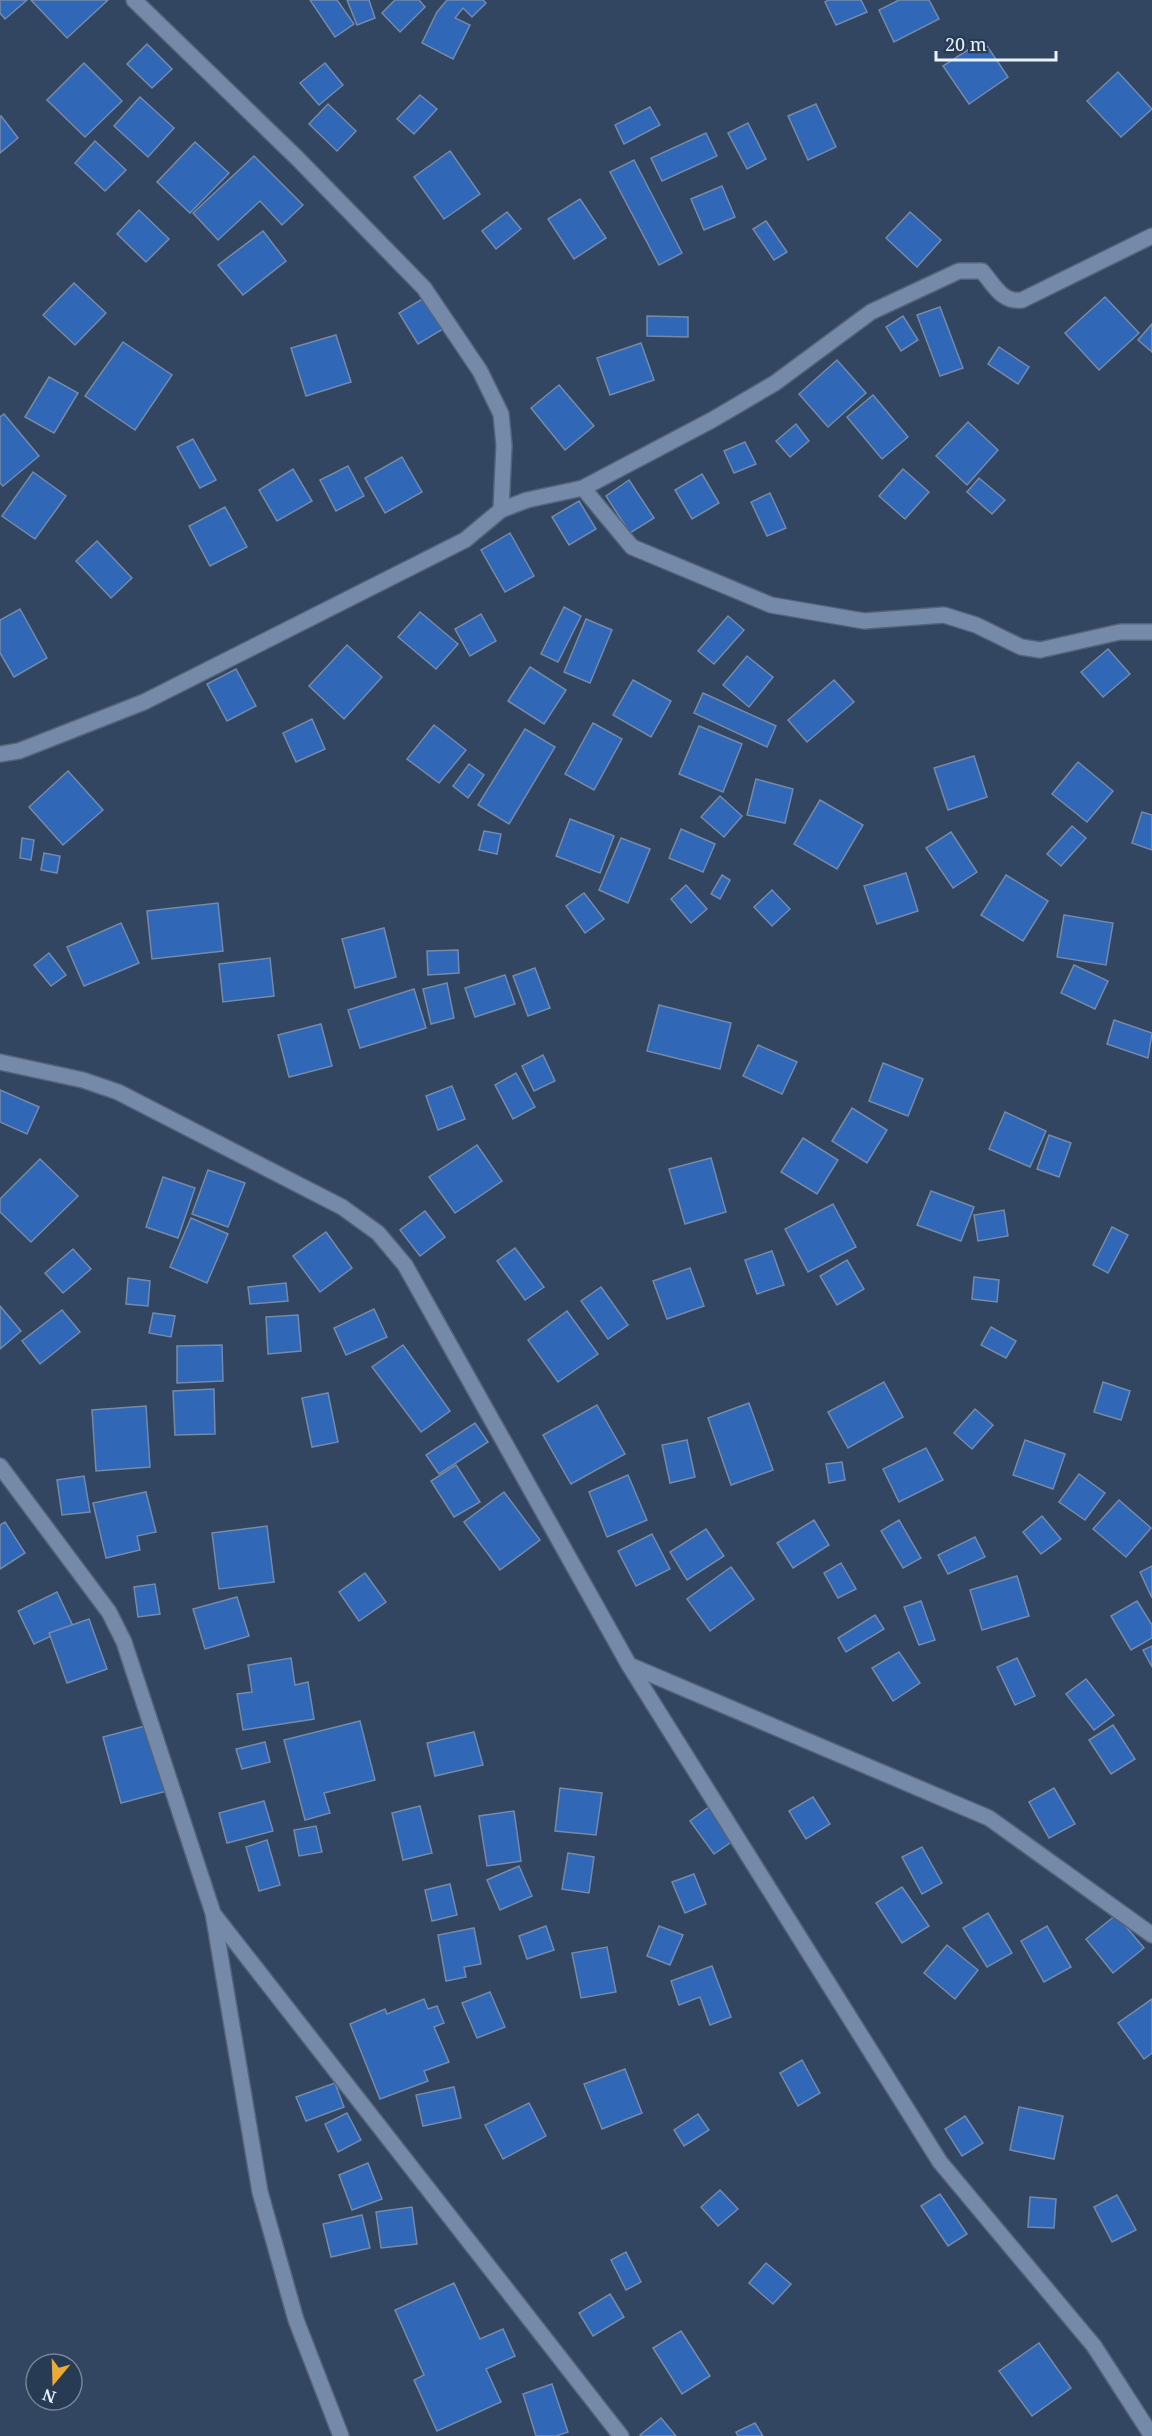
<svg xmlns="http://www.w3.org/2000/svg" width="1152" height="2436" font-family="'Noto Serif',serif">
	<style>
		.building { fill: #3067b6; stroke: #758aa9; stroke-width: 1.5 }
		.lines { fill: none; stroke-linecap: round; stroke-linejoin: round }
		.street-casing { stroke: #556378; stroke-width: 18 }
		.street { stroke: #758aa9; stroke-width: 15 }
	</style>
	<rect width="100%" height="100%" fill="#324561"/>
	<!-- building -->
	<g class="building">
		<path d="M0 0H27L5 19 0 13Z"/>
		<path d="M31 0H108L67 38Z"/>
		<path d="M310 0H337L354 24 335 37Z"/>
		<path d="M347 0H369L375 18 357 25Z"/>
		<path d="M395 0H419L425 7 400 32 382 13Z"/>
		<path d="M447 0H483L486 3 472 17 463 8 455 18 470 25 453 59 422 43 437 12Z"/>
		<path d="M828 0H861L867 12 836 25 825 2Z"/>
		<path d="M899 0H929L939 19 894 42 879 10Z"/>
		<path d="M983 40 1008 77 969 104 943 66Z"/>
		<path d="M147 44 172 69 152 88 127 64Z"/>
		<path d="M84 63 122 101 85 137 47 100Z"/>
		<path d="M325 63 343 85 319 105 300 83Z"/>
		<path d="M1118 72 1152 109 1121 137 1087 101Z"/>
		<path d="M420 95 437 109 414 134 397 119Z"/>
		<path d="M140 97 174 128 148 157 114 126Z"/>
		<path d="M328 104 356 131 337 151 309 124Z"/>
		<path d="M816 104 836 147 808 160 788 116Z"/>
		<path d="M650 107 660 125 624 144 615 125Z"/>
		<path d="M1 116 18 138 0 153V117Z"/>
		<path d="M748 123 766 159 747 169 728 133Z"/>
		<path d="M706 133 717 156 662 181 651 158Z"/>
		<path d="M95 141 126 170 105 191 75 163Z"/>
		<path d="M195 142 229 173 190 213 157 182Z"/>
		<path d="M450 151 480 194 444 219 414 177Z"/>
		<path d="M254 156 303 205 282 225 260 201 218 240 193 213Z"/>
		<path d="M634 160 682 253 659 265 610 172Z"/>
		<path d="M722 186 735 217 704 230 691 199Z"/>
		<path d="M580 199 606 238 574 259 548 219Z"/>
		<path d="M139 210 169 239 146 262 117 234Z"/>
		<path d="M507 212 521 229 496 249 482 231Z"/>
		<path d="M910 212 941 240 917 267 886 238Z"/>
		<path d="M766 221 787 252 774 260 753 229Z"/>
		<path d="M263 231 286 261 243 295 218 265Z"/>
		<path d="M74 283 106 313 75 345 43 315Z"/>
		<path d="M1105 297 1139 333 1099 370 1065 333Z"/>
		<path d="M424 298 443 329 418 344 399 313Z"/>
		<path d="M940 307 963 368 940 376 917 315Z"/>
		<path d="M647 316 688 317V337L647 336Z"/>
		<path d="M903 316 918 340 901 351 886 327Z"/>
		<path d="M1152 324V352L1138 340Z"/>
		<path d="M336 335 351 382 306 396 291 348Z"/>
		<path d="M123 342 172 375 135 430 85 396Z"/>
		<path d="M641 343 654 380 610 395 597 358Z"/>
		<path d="M999 347 1029 367 1018 384 988 364Z"/>
		<path d="M837 360 866 393 828 427 799 394Z"/>
		<path d="M49 377 78 393 54 433 25 417Z"/>
		<path d="M559 385 594 426 565 450 531 408Z"/>
		<path d="M873 395 908 437 882 459 847 417Z"/>
		<path d="M4 414 39 456 3 486 0 483V417Z"/>
		<path d="M968 422 998 450 967 485 936 456Z"/>
		<path d="M796 424 809 441 790 457 776 441Z"/>
		<path d="M193 439 216 480 200 488 177 447Z"/>
		<path d="M745 442 756 464 734 473 724 451Z"/>
		<path d="M402 457 422 492 385 513 365 478Z"/>
		<path d="M348 466 364 496 336 511 320 480Z"/>
		<path d="M293 469 312 501 277 521 259 490Z"/>
		<path d="M903 469 929 492 905 519 879 496Z"/>
		<path d="M33 472 66 496 35 539 2 516Z"/>
		<path d="M702 474 719 503 692 519 675 490Z"/>
		<path d="M979 478 1005 500 992 514 967 492Z"/>
		<path d="M629 480 654 518 630 533 606 496Z"/>
		<path d="M770 493 786 528 767 536 751 502Z"/>
		<path d="M579 501 596 529 569 545 552 517Z"/>
		<path d="M225 507 247 547 210 566 189 526Z"/>
		<path d="M510 533 534 576 505 592 481 550Z"/>
		<path d="M97 541 132 578 111 598 76 561Z"/>
		<path d="M564 607 581 616 558 662 541 654Z"/>
		<path d="M20 609 47 658 14 677 0 653V620Z"/>
		<path d="M420 612 458 644 436 669 398 637Z"/>
		<path d="M481 614 496 641 470 656 455 629Z"/>
		<path d="M728 616 744 630 714 664 698 651Z"/>
		<path d="M586 619 612 630 590 683 564 672Z"/>
		<path d="M347 645 382 677 344 719 309 686Z"/>
		<path d="M1108 649 1130 674 1103 697 1081 672Z"/>
		<path d="M747 656 773 677 749 707 723 685Z"/>
		<path d="M530 667 566 690 544 724 508 701Z"/>
		<path d="M236 669 256 706 227 721 207 684Z"/>
		<path d="M633 680 671 701 651 737 613 715Z"/>
		<path d="M834 680 854 702 807 742 788 720Z"/>
		<path d="M703 693 776 726 767 747 694 713Z"/>
		<path d="M312 719 325 749 296 762 283 733Z"/>
		<path d="M593 723 622 739 594 790 565 774Z"/>
		<path d="M434 725 466 750 439 783 407 759Z"/>
		<path d="M699 726 742 744 723 792 679 774Z"/>
		<path d="M525 729 555 747 509 824 478 805Z"/>
		<path d="M974 756 987 797 948 810 934 768Z"/>
		<path d="M1078 762 1113 791 1087 822 1052 794Z"/>
		<path d="M469 764 484 775 468 798 453 786Z"/>
		<path d="M68 771 103 810 63 845 29 807Z"/>
		<path d="M756 779 793 789 785 823 747 815Z"/>
		<path d="M720 796 742 816 724 837 701 817Z"/>
		<path d="M820 800 863 825 837 869 794 844Z"/>
		<path d="M1142 812 1152 815V850L1132 843Z"/>
		<path d="M570 819 614 836 600 873 556 856Z"/>
		<path d="M1072 826 1086 838 1061 866 1047 854Z"/>
		<path d="M681 829 715 844 703 872 669 858Z"/>
		<path d="M484 831 501 834 497 854 479 850Z"/>
		<path d="M951 832 977 872 953 888 926 848Z"/>
		<path d="M22 838 34 840 31 860 20 858Z"/>
		<path d="M621 838 650 849 628 903 599 890Z"/>
		<path d="M44 853 60 856 57 873 41 870Z"/>
		<path d="M906 873 918 911 877 924 864 886Z"/>
		<path d="M722 875 730 880 720 899 711 894Z"/>
		<path d="M1006 875 1048 901 1023 941 981 915Z"/>
		<path d="M686 885 707 909 691 923 671 899Z"/>
		<path d="M772 890 790 909 772 926 754 907Z"/>
		<path d="M584 893 604 919 585 933 566 906Z"/>
		<path d="M218 903 223 951 152 959 147 911Z"/>
		<path d="M1064 915 1113 923 1106 965 1057 957Z"/>
		<path d="M121 923 139 963 84 986 67 947Z"/>
		<path d="M384 928 396 977 355 988 342 939Z"/>
		<path d="M458 950 459 973 428 975 427 951Z"/>
		<path d="M49 953 66 975 51 986 34 965Z"/>
		<path d="M270 958 274 996 223 1002 219 964Z"/>
		<path d="M1074 965 1108 981 1095 1009 1061 993Z"/>
		<path d="M535 968 550 1008 528 1016 513 976Z"/>
		<path d="M505 975 515 1004 475 1017 465 988Z"/>
		<path d="M447 983 454 1018 431 1024 423 989Z"/>
		<path d="M414 989 426 1028 360 1048 348 1010Z"/>
		<path d="M659 1005 731 1023 720 1069 647 1051Z"/>
		<path d="M1114 1020 1152 1033 1148 1058 1107 1044Z"/>
		<path d="M321 1024 332 1066 289 1077 278 1035Z"/>
		<path d="M758 1045 797 1062 782 1094 743 1076Z"/>
		<path d="M543 1055 555 1081 534 1091 522 1066Z"/>
		<path d="M883 1063 923 1079 908 1116 869 1101Z"/>
		<path d="M516 1073 535 1107 513 1119 495 1085Z"/>
		<path d="M452 1086 465 1119 438 1130 426 1096Z"/>
		<path d="M0 1090 39 1107 27 1134 0 1122Z"/>
		<path d="M852 1108 887 1130 867 1163 832 1141Z"/>
		<path d="M1005 1112 1046 1131 1030 1167 989 1149Z"/>
		<path d="M1049 1135 1071 1143 1059 1177 1037 1169Z"/>
		<path d="M803 1138 838 1160 817 1194 781 1172Z"/>
		<path d="M477 1145 502 1181 455 1213 429 1177Z"/>
		<path d="M711 1158 726 1212 685 1224 669 1169Z"/>
		<path d="M40 1159 78 1196 31 1242 0 1212V1199Z"/>
		<path d="M208 1170 245 1183 228 1227 192 1214Z"/>
		<path d="M163 1177 195 1188 178 1238 146 1227Z"/>
		<path d="M931 1191 974 1207 961 1241 917 1225Z"/>
		<path d="M833 1204 856 1247 808 1272 785 1229Z"/>
		<path d="M1004 1210 1008 1236 978 1241 974 1215Z"/>
		<path d="M425 1211 445 1237 420 1256 400 1230Z"/>
		<path d="M191 1218 228 1234 207 1283 170 1267Z"/>
		<path d="M1112 1227 1128 1235 1108 1273 1093 1265Z"/>
		<path d="M326 1232 352 1268 320 1292 293 1256Z"/>
		<path d="M515 1248 544 1287 525 1300 497 1261Z"/>
		<path d="M73 1249 91 1269 63 1293 45 1273Z"/>
		<path d="M772 1251 784 1285 757 1294 745 1260Z"/>
		<path d="M847 1260 864 1289 837 1305 820 1276Z"/>
		<path d="M690 1268 704 1306 667 1319 653 1281Z"/>
		<path d="M974 1277 999 1280 997 1302 972 1299Z"/>
		<path d="M128 1278 150 1281 148 1306 126 1304Z"/>
		<path d="M286 1283 288 1301 250 1304 248 1287Z"/>
		<path d="M601 1287 628 1325 608 1339 581 1301Z"/>
		<path d="M0 1306 21 1331 0 1349Z"/>
		<path d="M374 1309 387 1337 346 1355 334 1328Z"/>
		<path d="M62 1310 80 1332 40 1364 22 1341Z"/>
		<path d="M567 1311 598 1354 558 1382 528 1340Z"/>
		<path d="M153 1313 175 1316 171 1337 149 1333Z"/>
		<path d="M298 1315 301 1351 268 1354 266 1317Z"/>
		<path d="M991 1327 1016 1341 1006 1358 981 1345Z"/>
		<path d="M222 1345 223 1381 177 1383V1346Z"/>
		<path d="M403 1345 450 1411 421 1432 372 1367Z"/>
		<path d="M884 1382 903 1417 848 1448 828 1412Z"/>
		<path d="M1103 1382 1130 1391 1121 1420 1094 1412Z"/>
		<path d="M214 1389 215 1434 175 1435 173 1391Z"/>
		<path d="M328 1393 338 1442 312 1447 302 1398Z"/>
		<path d="M749 1403 773 1470 731 1485 708 1418Z"/>
		<path d="M597 1405 625 1454 571 1484 543 1435Z"/>
		<path d="M146 1406 150 1467 96 1471 92 1410Z"/>
		<path d="M975 1409 993 1425 972 1449 954 1433Z"/>
		<path d="M475 1423 488 1442 439 1474 426 1455Z"/>
		<path d="M687 1440 695 1477 670 1483 662 1445Z"/>
		<path d="M1025 1440 1065 1454 1053 1489 1013 1475Z"/>
		<path d="M926 1448 943 1480 899 1502 883 1469Z"/>
		<path d="M842 1462 845 1480 829 1483 826 1464Z"/>
		<path d="M456 1465 480 1502 454 1517 431 1481Z"/>
		<path d="M1079 1474 1105 1493 1085 1520 1059 1502Z"/>
		<path d="M628 1475 647 1520 607 1537 589 1492Z"/>
		<path d="M84 1476 90 1512 62 1515 57 1480Z"/>
		<path d="M146 1492 156 1532 137 1536 140 1550 106 1558 93 1503Z"/>
		<path d="M504 1492 540 1540 500 1570 464 1522Z"/>
		<path d="M1119 1500 1151 1528 1126 1557 1093 1529Z"/>
		<path d="M1042 1516 1061 1539 1041 1554 1023 1532Z"/>
		<path d="M814 1520 829 1545 793 1568 777 1543Z"/>
		<path d="M899 1520 921 1558 903 1568 881 1531Z"/>
		<path d="M5 1522 25 1553 0 1569V1525Z"/>
		<path d="M267 1526 274 1582 219 1589 212 1533Z"/>
		<path d="M706 1529 724 1556 687 1580 670 1552Z"/>
		<path d="M652 1534 670 1569 636 1586 618 1551Z"/>
		<path d="M975 1537 985 1557 948 1574 938 1555Z"/>
		<path d="M841 1563 856 1589 838 1598 824 1573Z"/>
		<path d="M1152 1566V1598L1140 1572Z"/>
		<path d="M731 1567 754 1599 710 1631 687 1599Z"/>
		<path d="M365 1573 386 1602 359 1621 339 1592Z"/>
		<path d="M1017 1576 1029 1616 982 1630 970 1590Z"/>
		<path d="M155 1584 160 1614 138 1617 134 1587Z"/>
		<path d="M57 1592 73 1626 34 1644 18 1611Z"/>
		<path d="M237 1597 249 1636 205 1649 193 1609Z"/>
		<path d="M921 1601 935 1640 919 1645 904 1607Z"/>
		<path d="M1137 1601 1152 1625V1638L1131 1650 1111 1616Z"/>
		<path d="M875 1615 884 1629 846 1652 838 1638Z"/>
		<path d="M89 1619 107 1669 67 1683 49 1633Z"/>
		<path d="M1152 1646V1667L1143 1650Z"/>
		<path d="M899 1652 920 1683 893 1701 872 1668Z"/>
		<path d="M291 1658 295 1685 308 1682 314 1719 243 1730 237 1694 252 1692 248 1665Z"/>
		<path d="M1017 1658 1035 1696 1015 1705 997 1667Z"/>
		<path d="M1086 1679 1114 1715 1094 1730 1066 1694Z"/>
		<path d="M360 1721 375 1780 324 1793 330 1813 305 1820 284 1740Z"/>
		<path d="M149 1725 167 1791 121 1803 103 1737Z"/>
		<path d="M1113 1725 1135 1759 1111 1774 1089 1740Z"/>
		<path d="M474 1732 483 1765 435 1776 427 1743Z"/>
		<path d="M265 1742 270 1762 242 1769 236 1749Z"/>
		<path d="M560 1788 602 1793 596 1835 555 1831Z"/>
		<path d="M1054 1788 1075 1824 1049 1838 1029 1802Z"/>
		<path d="M813 1797 830 1824 806 1839 789 1811Z"/>
		<path d="M264 1801 273 1831 227 1843 219 1813Z"/>
		<path d="M713 1804 737 1838 714 1854 690 1821Z"/>
		<path d="M420 1806 432 1853 403 1860 392 1813Z"/>
		<path d="M514 1811 521 1861 487 1866 479 1816Z"/>
		<path d="M316 1826 322 1852 299 1856 294 1830Z"/>
		<path d="M267 1840 280 1885 259 1891 246 1847Z"/>
		<path d="M922 1847 942 1883 922 1894 902 1857Z"/>
		<path d="M568 1853 594 1857 589 1893 562 1889Z"/>
		<path d="M519 1866 532 1896 500 1910 487 1880Z"/>
		<path d="M694 1874 706 1904 685 1913 672 1882Z"/>
		<path d="M450 1884 457 1915 432 1921 425 1890Z"/>
		<path d="M902 1887 929 1926 902 1943 876 1903Z"/>
		<path d="M988 1913 1012 1953 987 1967 963 1928Z"/>
		<path d="M1116 1915 1144 1948 1113 1973 1086 1939Z"/>
		<path d="M546 1926 554 1950 527 1959 519 1936Z"/>
		<path d="M659 1926 683 1935 670 1965 647 1956Z"/>
		<path d="M1047 1926 1071 1967 1044 1982 1021 1941Z"/>
		<path d="M474 1928 481 1964 464 1967 466 1977 446 1981 438 1935Z"/>
		<path d="M947 1945 978 1970 955 1999 924 1973Z"/>
		<path d="M607 1947 616 1992 581 1998 572 1953Z"/>
		<path d="M712 1966 731 2017 710 2025 700 1997 679 2005 671 1981Z"/>
		<path d="M490 1992 505 2027 477 2038 462 2003Z"/>
		<path d="M424 1999 428 2009 437 2006 444 2023 434 2027 449 2062 424 2071 428 2081 380 2099 350 2024 385 2009 387 2014Z"/>
		<path d="M1152 1999V2053L1144 2059 1118 2023Z"/>
		<path d="M802 2060 820 2093 798 2106 780 2073Z"/>
		<path d="M625 2069 642 2113 602 2129 584 2084Z"/>
		<path d="M335 2083 344 2107 306 2121 296 2097Z"/>
		<path d="M454 2087 461 2118 423 2126 416 2095Z"/>
		<path d="M529 2103 546 2136 503 2159 485 2125Z"/>
		<path d="M1019 2107 1063 2116 1054 2159 1010 2150Z"/>
		<path d="M347 2113 361 2140 338 2152 325 2124Z"/>
		<path d="M698 2114 709 2130 684 2146 674 2130Z"/>
		<path d="M965 2116 983 2143 962 2156 945 2129Z"/>
		<path d="M368 2163 382 2199 352 2210 339 2175Z"/>
		<path d="M720 2190 738 2209 718 2226 701 2207Z"/>
		<path d="M940 2194 967 2234 948 2246 921 2206Z"/>
		<path d="M1117 2195 1136 2230 1112 2242 1094 2207Z"/>
		<path d="M1030 2197 1056 2199 1054 2228 1028 2227Z"/>
		<path d="M412 2207 417 2244 381 2248 376 2212Z"/>
		<path d="M362 2215 370 2248 331 2257 323 2224Z"/>
		<path d="M626 2252 641 2282 626 2290 611 2260Z"/>
		<path d="M766 2263 791 2284 773 2304 749 2283Z"/>
		<path d="M454 2283 480 2339 503 2329 515 2356 486 2369 501 2402 437 2431 414 2380 424 2375 395 2310Z"/>
		<path d="M610 2294 624 2317 593 2336 579 2313Z"/>
		<path d="M681 2331 710 2376 682 2394 653 2348Z"/>
		<path d="M1039 2343 1071 2388 1032 2416 999 2371Z"/>
		<path d="M552 2384 568 2432 556 2436H536L523 2394Z"/>
		<path d="M661 2418 676 2436H641L640 2435Z"/>
		<path d="M755 2423 763 2436H738L736 2432Z"/>
	</g>
	<g class="lines">
		<defs>
			<g id="street">
				<path d="M134 0 298 159 424 288 480 371 501 414 504 445 501 510"/>
				<path d="M583 488 632 547 771 605 864 621 944 615 976 625 1021 647 1040 650 1120 632H1152"/>
				<path d="M0 754 19 751 144 702 465 540 501 510 527 500 583 488 712 420 775 383 871 312 959 271H982C994 285 1002 303 1022 300L1152 236"/>
				<path d="M0 1062 83 1080 118 1092 342 1207 378 1233 405 1265 629 1665 989 1818 1152 1935"/>
				<path d="M0 1466 109 1612 124 1642 213 1913 260 2192 296 2320 341 2436"/>
				<path d="M629 1665 940 2162 1094 2346 1152 2436"/>
				<path d="M215 1916 621 2436"/>
			</g>
		</defs>
		<!-- street casing -->
		<use href="#street" class="street-casing"/>
		<!-- street -->
		<use href="#street" class="street"/>
	</g>
	<!-- north arrow -->
	<g transform="translate(54 2382) rotate(199)"><circle r="28" fill="#283b55" stroke="#768498" stroke-width="1.5"/>
	<path d="M0-4.5L10 22L0 15L-10 22Z" fill="#e9aa38"/>
	<text y="-9" font-size="16" font-weight="bold" text-anchor="middle" fill="#ebf2fc">N</text>
	</g>
	<!-- scale -->
	<path d="M936 51v9h120v-9" fill="none" stroke="#ebf2fc" stroke-width="3"/>
	<text x="945" y="51" font-size="18" fill="#ebf2fc" stroke="#283b55" stroke-width="4.5" paint-order="stroke">20 m</text>
</svg>
